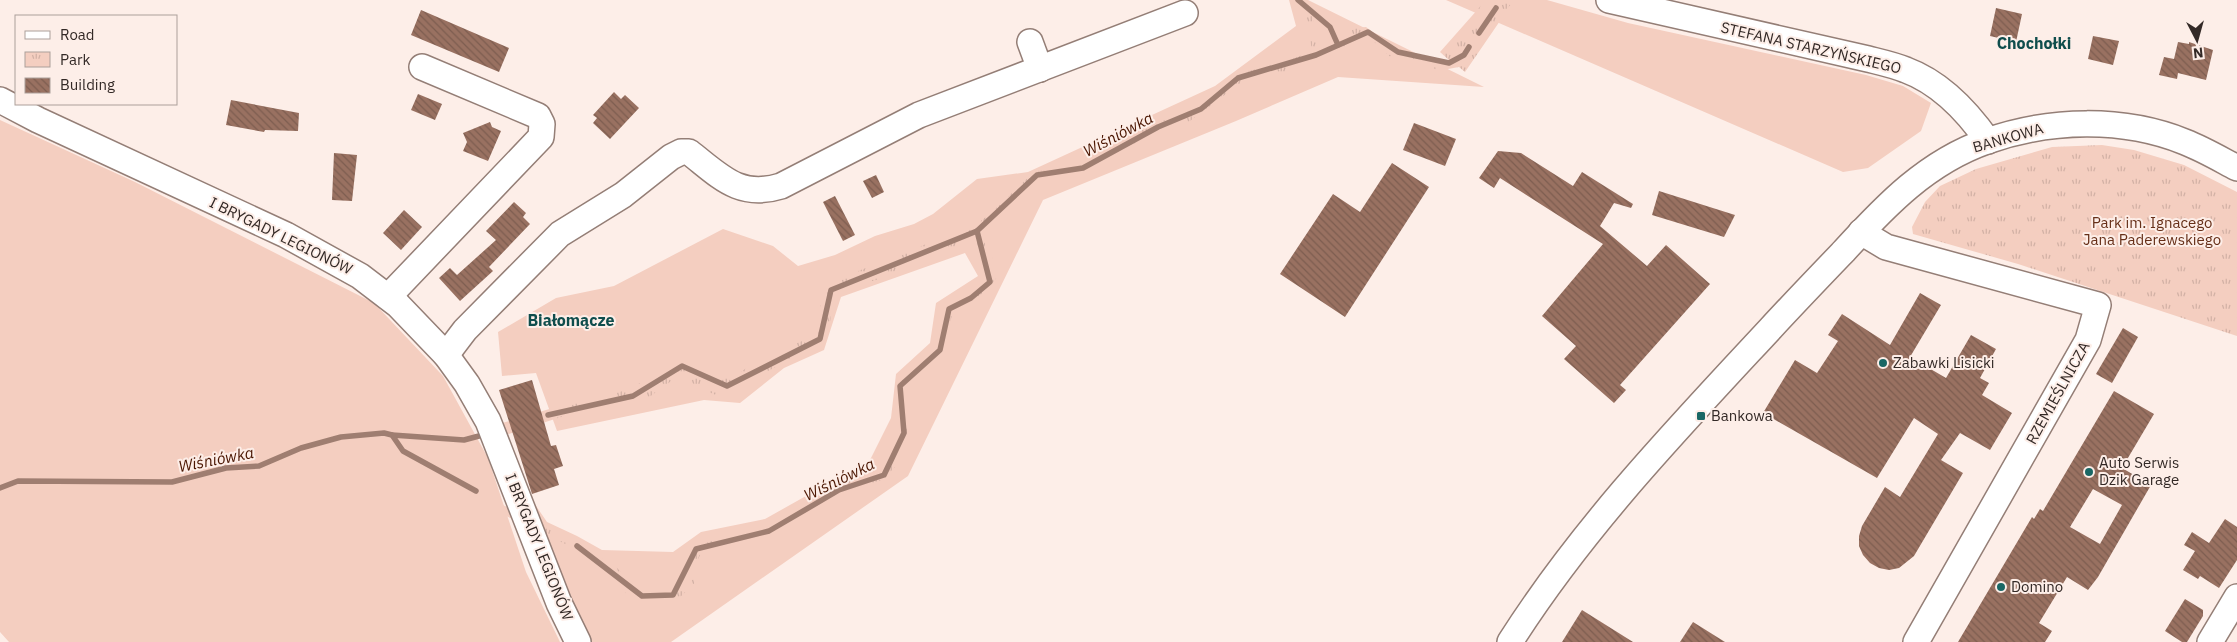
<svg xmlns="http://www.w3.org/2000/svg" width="2237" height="642" font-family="'IBM Plex Sans',sans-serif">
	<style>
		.green { fill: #f4cec0 }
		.park { fill: url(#park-tufts) }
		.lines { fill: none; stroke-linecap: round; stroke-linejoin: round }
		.stream { stroke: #9f7e71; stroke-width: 5.5 }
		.building { fill: url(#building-back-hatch); fill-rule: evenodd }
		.minor-casing { stroke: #947e76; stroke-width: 28 }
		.minor { stroke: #fff; stroke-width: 25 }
		.poi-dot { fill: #196765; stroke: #fdeee8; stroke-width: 2 }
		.labels { text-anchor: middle; stroke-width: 4; stroke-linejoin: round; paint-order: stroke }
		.street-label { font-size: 15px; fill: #332926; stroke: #fdeee8 }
		.park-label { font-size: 15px; fill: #673019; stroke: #fdeee8 }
		.poi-label { font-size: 15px; fill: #332926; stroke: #fdeee8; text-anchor: start }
		.neighbourhood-label { font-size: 16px; font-weight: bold; fill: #0f4d4c; stroke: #fdeee8 }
		.water-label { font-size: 16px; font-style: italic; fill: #4a1500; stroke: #fdeee8 }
	</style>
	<defs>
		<pattern id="park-tufts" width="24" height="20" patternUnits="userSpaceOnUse" patternTransform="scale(1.25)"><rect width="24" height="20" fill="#f4cec0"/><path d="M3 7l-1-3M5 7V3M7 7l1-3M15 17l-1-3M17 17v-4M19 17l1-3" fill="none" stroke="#d2b1a5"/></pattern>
		<pattern id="building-back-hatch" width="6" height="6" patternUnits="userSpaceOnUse" patternTransform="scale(1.25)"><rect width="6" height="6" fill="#997161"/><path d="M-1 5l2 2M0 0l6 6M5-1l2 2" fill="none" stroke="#7d5d50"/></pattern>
	</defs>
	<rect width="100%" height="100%" fill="#fdeee8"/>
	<!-- green -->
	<g class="green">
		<path d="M1289 0H1308L1484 87 1338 77 1236 121 1043 200 908 476 671 642H589L548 546 534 503 547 522 577 536 602 550 673 552 701 532 765 519 870 460 891 418 896 374 930 343 936 303 978 276 965 253 841 297 824 350 784 368 740 403 704 400 557 431 536 373 502 376 498 332 556 298 614 286 723 229 773 246 798 266 835 255 875 236 914 224 933 214 977 179 1028 172 1215 86 1296 26Z"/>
		<path d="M1446 0H1547L1628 23 1866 75 1903 86 1931 103 1921 131 1868 168 1843 172Z"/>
		<path d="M0 120 135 182 374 303 443 376 488 458 526 572 560 642H9L0 632Z"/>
	</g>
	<!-- park -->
	<g class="park">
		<path d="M1301 0H1308L1320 48 1356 28 1366 27 1396 50 1450 61 1440 52 1486 0H1515L1502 14V18L1465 72 1459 67 1437 71 1432 66 1389 56 1370 38 1321 54 1316 61 1295 69 1242 82 1190 121 1171 130 1116 150 1078 175 1060 178 1043 177 1031 183 998 219 984 228 982 238 1000 273C988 290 976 302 955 306 952 314 944 346 941 350 914 384 885 377 909 430L900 445 895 467 882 480 845 490 792 517 771 535 703 548 697 562 694 584 678 599 658 602 632 600 602 567 574 548 504 515 501 504 577 543 616 567 633 584 646 594 654 596 673 591 687 574 689 552 699 543 769 531 788 512 815 496 840 483 878 474 891 461 903 422 896 405 898 383C911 370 934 362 941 344 946 333 946 317 948 305L957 300H967L987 284 991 277 984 260 969 243 940 250 876 280 829 293 831 319 823 342C787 360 753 381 716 395L699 388 681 374 641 403H604L484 442 479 430 573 402 603 398 633 387 680 360 693 363 710 379 739 373 756 362 817 334 823 285 934 241 963 235 992 212 1035 171 1065 170 1083 164 1100 151 1120 140 1203 103 1225 81 1239 73 1280 64 1312 51 1307 19Z"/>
		<path d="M2102 145 2134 150 2184 165 2237 192V336L2018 264 1913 234 1912 227 1925 202 1940 186 1976 169 2052 147Z"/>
	</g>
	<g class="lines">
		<!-- stream -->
		<g class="stream">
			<path d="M1298 0 1330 27 1338 45"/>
			<path d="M1479 33 1496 8"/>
			<path d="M548 415 633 396 682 366 727 386 820 339 831 290 977 231"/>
			<path d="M392 435 464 440 479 436"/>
			<path d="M0 488 18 481 172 482 226 468 259 466 301 448 341 437 384 433 392 435 403 451 476 491"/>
			<path d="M577 546 642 596 673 595 696 549 769 531 839 490 884 475 904 433 900 386 940 350 949 309 971 298 990 282 977 231 1037 175 1083 168 1158 127 1201 109 1238 78 1316 55 1368 32 1398 52 1449 63 1464 55 1469 47"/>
		</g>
	</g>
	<!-- building -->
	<g class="building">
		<path d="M1996 8 2022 14 2016 42 1990 36Z"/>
		<path d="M421 10 509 48 499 72 411 35Z"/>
		<path d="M2093 36 2119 41 2113 65 2088 59Z"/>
		<path d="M2178 42 2189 44V42L2213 50 2206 80 2178 73 2177 79 2159 75 2164 57 2174 59Z"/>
		<path d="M614 92 621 99 625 95 639 108 610 139 593 123 597 118 593 115Z"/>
		<path d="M418 94 442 104 435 120 411 110Z"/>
		<path d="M231 100 299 113 298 131 265 130 264 132 226 125Z"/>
		<path d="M490 122 492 127 501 131 488 161 463 151 467 142 463 133Z"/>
		<path d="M1414 123 1456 139 1445 166 1403 150Z"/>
		<path d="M1498 151 1521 153 1573 186 1582 172 1633 204 1631 208 1614 203 1600 226 1647 266 1666 245 1710 284 1620 385 1626 390 1614 403 1564 359 1576 346 1542 316 1603 244 1500 178 1494 188 1479 178Z"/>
		<path d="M334 153 357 155 352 201 332 200Z"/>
		<path d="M1392 163 1429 187 1345 317 1280 274 1333 194 1360 212Z"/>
		<path d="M876 175 884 192 872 198 863 181Z"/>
		<path d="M1659 191 1735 215 1724 237 1652 215Z"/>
		<path d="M835 196 855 235 843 241 823 202Z"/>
		<path d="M514 202 526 213 523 217 530 224 489 267 493 271 460 301 439 278 450 268 457 275 496 240 486 231Z"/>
		<path d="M404 210 422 227 401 250 383 233Z"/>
		<path d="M1920 293 1941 305 1910 357 1946 378 1971 335 1996 349 1980 378 1989 383 1982 395 2012 413 1990 450 1960 433 1941 460 1963 473 1914 556 1899 568 1889 570 1879 568 1870 563 1863 555 1859 546V536L1862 526 1885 487 1900 497 1938 434 1914 418 1877 478 1763 413 1795 360 1817 373 1838 341 1828 335 1842 314 1890 345Z"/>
		<path d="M2123 328 2138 337 2112 383 2096 374Z"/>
		<path d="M532 380 551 446 556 445 563 466 554 469 559 485 532 494 499 390Z"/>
		<path d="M2114 391 2154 414 2122 468 2151 485 2098 577 2088 590 2067 577 2039 623 2052 631 2045 642H1958L2032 517 2034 519 2040 509 2043 511ZM2093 489 2122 505 2100 544 2070 527Z"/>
		<path d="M2225 519 2237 527V560L2219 588 2200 576 2198 579 2183 570 2195 551 2184 545 2192 532 2209 543Z"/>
		<path d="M2185 599 2203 610V616L2187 642H2182L2165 631Z"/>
		<path d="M1582 610 1633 642H1562Z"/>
		<path d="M1693 622 1725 642H1680Z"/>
	</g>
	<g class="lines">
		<defs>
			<g id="minor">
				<path d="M1609 0 1868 59C1880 62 1894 65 1906 70 1941 83 1967 111 1988 141"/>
				<path d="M1030 42 1040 69"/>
				<path d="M0 100 38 120 286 235 360 276 398 305 446 355 467 384 488 421 559 603 578 642"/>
				<path d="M1861 232 1886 247 2098 305 2088 340 1916 642"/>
				<path d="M388 297 541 137 542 124 538 116 422 67"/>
				<path d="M446 355 465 330 560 234 623 195 671 157 681 152H689C720 176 739 199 781 186L919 115 1185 13"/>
				<path d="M1510 642C1583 527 1679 427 1771 328 1795 302 1820 276 1844 251 1886 205 1927 162 1987 141 2050 119 2123 117 2185 142 2203 149 2220 159 2237 168"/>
				<path d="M2210 642 2237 597"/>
			</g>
		</defs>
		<!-- minor casing -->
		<use href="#minor" class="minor-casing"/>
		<!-- minor -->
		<use href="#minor" class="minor"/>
	</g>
	<!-- markers -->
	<g class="poi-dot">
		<circle cx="1883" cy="363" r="5"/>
		<rect x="1696" y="411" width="10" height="10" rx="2.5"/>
		<circle cx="2089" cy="472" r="5"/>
		<circle cx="2001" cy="587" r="5"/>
	</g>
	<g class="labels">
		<!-- street labels -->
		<g class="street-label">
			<text transform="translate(1811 48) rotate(13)" y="5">STEFANA STARZYŃSKIEGO</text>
			<text transform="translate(2008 138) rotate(-16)" y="5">BANKOWA</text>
			<text transform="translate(281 236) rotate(26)" y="5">I BRYGADY LEGIONÓW</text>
			<text transform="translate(2058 393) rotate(-61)" y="5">RZEMIEŚLNICZA</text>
			<text transform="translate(539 547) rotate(68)" y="5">I BRYGADY LEGIONÓW</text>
		</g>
		<!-- park labels -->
		<g class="park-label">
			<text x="2152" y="228">Park im. Ignacego<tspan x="2152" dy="17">Jana Paderewskiego</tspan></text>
		</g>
		<!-- poi labels -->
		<g class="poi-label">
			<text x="1893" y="368">Zabawki Lisicki</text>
			<text x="1711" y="421">Bankowa</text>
			<text x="2099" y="468">Auto Serwis<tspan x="2099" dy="17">Dzik Garage</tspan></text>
			<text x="2011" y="592">Domino</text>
		</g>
		<!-- neighbourhood labels -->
		<g class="neighbourhood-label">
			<text x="2034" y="49">Chochołki</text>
			<text x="571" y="326">Białomącze</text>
		</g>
		<!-- water labels -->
		<g class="water-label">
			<text transform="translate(1118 134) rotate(-28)" y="6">Wiśniówka</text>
			<text transform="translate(216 459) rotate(-11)" y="6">Wiśniówka</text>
			<text transform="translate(839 479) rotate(-26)" y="6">Wiśniówka</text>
		</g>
	</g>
	<!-- legend -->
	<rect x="15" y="15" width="162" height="90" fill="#fdeee8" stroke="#ac9f9a"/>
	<rect x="25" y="31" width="25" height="8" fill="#ffffff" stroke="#ac9f9a"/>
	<text x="60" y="40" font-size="15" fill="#332926">Road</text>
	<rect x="25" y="52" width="25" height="15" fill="url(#park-tufts)" stroke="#ac9f9a"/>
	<text x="60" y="65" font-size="15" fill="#332926">Park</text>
	<rect x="25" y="78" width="25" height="15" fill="url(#building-back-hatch)" stroke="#ac9f9a"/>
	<text x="60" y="90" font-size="15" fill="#332926">Building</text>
	<!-- north arrow -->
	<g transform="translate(2197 40) rotate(174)" stroke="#fdeee8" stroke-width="4" paint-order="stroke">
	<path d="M0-4L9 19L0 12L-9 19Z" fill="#332926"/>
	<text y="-8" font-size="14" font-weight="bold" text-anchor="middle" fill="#332926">N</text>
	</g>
</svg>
